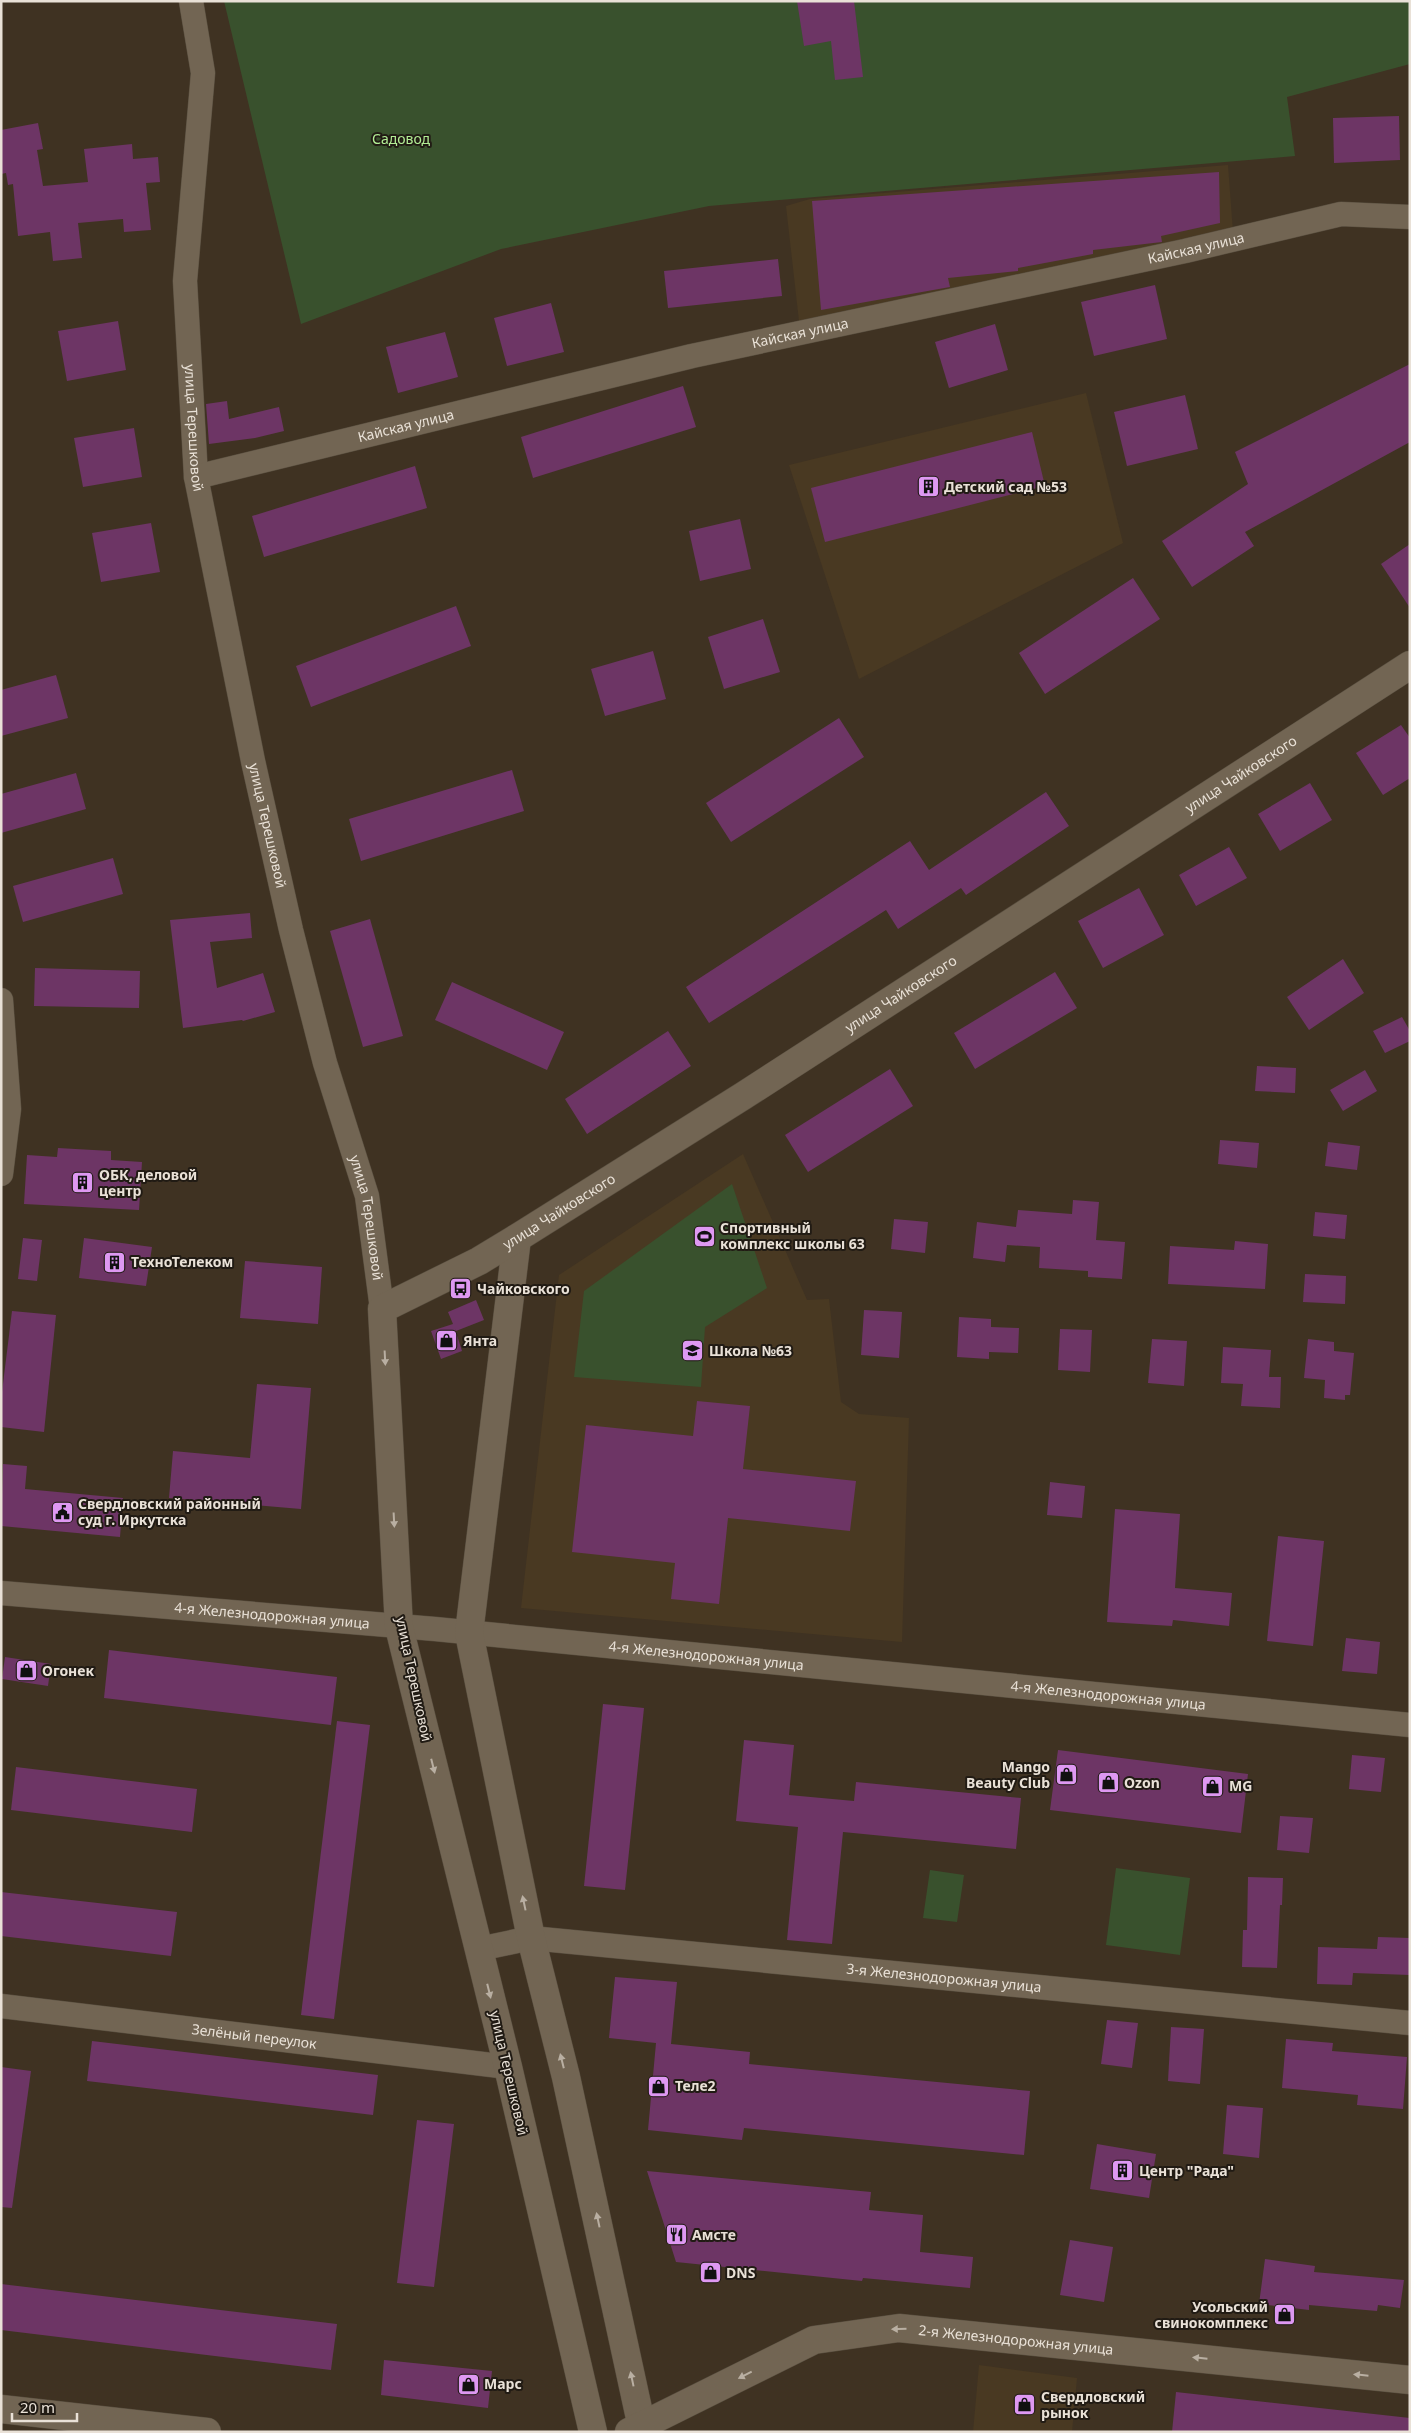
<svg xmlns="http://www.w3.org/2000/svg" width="1411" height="2433" font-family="'Noto Sans',sans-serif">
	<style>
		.built { fill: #493922 }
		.green { fill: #39512d }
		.building { fill: #6d3565 }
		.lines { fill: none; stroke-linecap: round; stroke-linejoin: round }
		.minor-casing { stroke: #584e3f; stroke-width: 25 }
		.tertiary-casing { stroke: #584e3f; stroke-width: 29 }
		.secondary-casing { stroke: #584e3f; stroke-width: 29 }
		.minor { stroke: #726553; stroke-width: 24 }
		.tertiary { stroke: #726553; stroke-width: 28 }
		.secondary { stroke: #726553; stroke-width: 28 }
		.oneway { fill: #b9afa2 }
		.labels { text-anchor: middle; stroke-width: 4; stroke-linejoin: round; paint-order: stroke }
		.park-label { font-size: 14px; fill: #b3ee95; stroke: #211b14 }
		.street-label { font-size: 14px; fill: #e9e1d7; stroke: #211b14 }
		.poi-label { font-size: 14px; font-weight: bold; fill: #e9e1d7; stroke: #211b14; text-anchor: start }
	</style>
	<rect width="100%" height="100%" fill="#3f3222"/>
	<!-- built -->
	<g class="built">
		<path d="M1228 165 1233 232 799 321 786 206 810 199Z"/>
		<path d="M1086 393 1123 543 859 679 789 465Z"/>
		<path d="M743 1154 807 1300 829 1299 841 1402 859 1414 909 1418 902 1642 521 1608 559 1275Z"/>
		<path d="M979 2365 1077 2378 1072 2432H973Z"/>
	</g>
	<!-- green -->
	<g class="green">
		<path d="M224 1H1410V64L1287 97 1295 156 709 206 501 249 301 324Z"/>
		<path d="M732 1184 767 1288 705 1327 701 1387 574 1377 584 1291Z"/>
		<path d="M1116 1868 1190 1878 1180 1955 1106 1945Z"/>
		<path d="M930 1870 964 1875 957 1922 923 1918Z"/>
	</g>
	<!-- building -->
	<g class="building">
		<path d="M797 1H854L863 77 835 80 831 41 804 46Z"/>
		<path d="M1399 116 1400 160 1334 163 1333 118Z"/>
		<path d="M38 123 43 149 37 150 43 186 88 182 84 149 132 144 133 159 158 157 160 182 146 183 151 230 124 232 123 219 78 223 82 258 53 261 50 232 18 236 13 184 8 185 6 173 1 174V130Z"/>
		<path d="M1219 172 1220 223 1161 236 1162 242 1093 250V254L1018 268V271L948 278 950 287 821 310 812 201Z"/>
		<path d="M778 259 782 296 668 308 664 271Z"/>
		<path d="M1155 285 1167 339 1094 356 1081 302Z"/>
		<path d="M551 303 564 352 507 366 494 318Z"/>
		<path d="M118 321 126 370 67 381 58 331Z"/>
		<path d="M995 324 1008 370 949 388 935 342Z"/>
		<path d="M445 332 458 377 398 393 386 347Z"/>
		<path d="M1410 364V442L1245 532 1254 546 1192 587 1162 541 1248 484 1235 452Z"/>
		<path d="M683 386 696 427 533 478 521 437Z"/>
		<path d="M1185 395 1198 449 1127 466 1114 412Z"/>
		<path d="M227 401 229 419 279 407 284 431 255 438 209 444 206 404Z"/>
		<path d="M134 428 142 477 83 487 74 438Z"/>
		<path d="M1032 432 1045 486 825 542 811 488Z"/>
		<path d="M415 466 427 508 264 557 252 516Z"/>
		<path d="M740 519 751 569 700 581 689 531Z"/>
		<path d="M151 523 160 572 101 582 92 533Z"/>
		<path d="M1410 544V608L1381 564Z"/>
		<path d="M1133 578 1160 619 1045 694 1019 653Z"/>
		<path d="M456 606 471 646 311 707 296 666Z"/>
		<path d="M763 619 780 672 724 689 708 637Z"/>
		<path d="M653 651 666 699 605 716 591 669Z"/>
		<path d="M56 675 68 718 1 736V690Z"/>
		<path d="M839 718 864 757 731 842 706 803Z"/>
		<path d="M1401 725 1410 738V778L1383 795 1356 753Z"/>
		<path d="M512 770 524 811 361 861 349 819Z"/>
		<path d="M76 773 86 809 1 833V794Z"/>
		<path d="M1310 783 1332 820 1280 851 1258 814Z"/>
		<path d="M1046 792 1069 826 966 895 961 888 898 929 886 910 709 1023 686 987 910 841 929 870Z"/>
		<path d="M1229 847 1247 878 1196 906 1179 875Z"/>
		<path d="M113 858 123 894 23 922 13 886Z"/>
		<path d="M1139 888 1164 935 1103 968 1078 921Z"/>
		<path d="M250 913 252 938 210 942 217 988 263 973 275 1012 243 1021 242 1020 183 1028 170 920Z"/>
		<path d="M370 919 403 1036 363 1047 330 931Z"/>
		<path d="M1343 959 1364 993 1309 1030 1287 997Z"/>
		<path d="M35 968 140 971 139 1008 34 1006Z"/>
		<path d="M1055 972 1077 1008 975 1069 954 1033Z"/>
		<path d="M452 982 564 1032 547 1070 435 1020Z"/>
		<path d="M1402 1017 1410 1031V1041L1385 1053 1373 1031Z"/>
		<path d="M668 1031 691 1066 587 1134 565 1099Z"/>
		<path d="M1257 1066 1296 1068 1295 1093 1255 1091Z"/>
		<path d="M890 1069 913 1106 808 1172 785 1135Z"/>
		<path d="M1365 1070 1377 1091 1343 1111 1330 1090Z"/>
		<path d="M1220 1140 1259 1143 1257 1168 1218 1164Z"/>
		<path d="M1328 1142 1360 1146 1357 1170 1325 1166Z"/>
		<path d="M58 1148 111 1151V1160L142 1162 139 1210 24 1204 27 1155 57 1157Z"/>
		<path d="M1073 1200 1099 1202 1096 1240 1125 1242 1122 1279 1088 1277V1271L1039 1268 1040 1247 1007 1245 1005 1262 973 1258 977 1222 1016 1227 1018 1210 1072 1214Z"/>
		<path d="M1315 1212 1347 1215 1345 1239 1313 1236Z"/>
		<path d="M894 1219 928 1222 925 1253 891 1249Z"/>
		<path d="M23 1238 42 1240 37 1281 18 1279Z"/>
		<path d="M84 1238 152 1247 146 1286 79 1278Z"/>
		<path d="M1235 1241 1268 1244 1265 1289 1168 1284 1170 1246 1234 1250Z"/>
		<path d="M245 1261 322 1267 318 1324 240 1318Z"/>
		<path d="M1305 1274 1346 1276 1345 1304 1303 1302Z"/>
		<path d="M476 1300 484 1320 456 1331 455 1329 462 1351 441 1359 431 1331 453 1324 448 1312Z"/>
		<path d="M864 1310 902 1312 899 1358 861 1355Z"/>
		<path d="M12 1311 56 1315 44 1432 1 1427V1400Z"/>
		<path d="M959 1317 991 1319V1327L1019 1328 1018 1353 989 1352V1359L957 1357Z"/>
		<path d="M1060 1329 1092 1330 1090 1372 1058 1370Z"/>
		<path d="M1152 1339 1187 1341 1184 1386 1148 1383Z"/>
		<path d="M1308 1339 1334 1342V1351L1354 1353 1350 1395H1345V1400L1324 1398 1325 1380 1304 1378Z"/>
		<path d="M1223 1347 1271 1350 1269 1377H1281L1280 1408 1241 1406 1243 1384 1221 1383Z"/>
		<path d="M257 1384 311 1388 301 1509 169 1498 173 1451 250 1458Z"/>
		<path d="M697 1401 750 1406 743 1469 856 1481 850 1531 728 1518 719 1604 671 1599 675 1563 572 1552 586 1425 693 1436Z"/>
		<path d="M3 1464 27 1466 25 1489 123 1498 120 1537 1 1526Z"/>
		<path d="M1050 1482 1085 1486 1082 1518 1047 1515Z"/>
		<path d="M1115 1509 1180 1514 1175 1588 1232 1593 1229 1626 1173 1620 1172 1626 1107 1622Z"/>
		<path d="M1278 1536 1324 1541 1313 1646 1267 1641Z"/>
		<path d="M1346 1638 1380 1642 1377 1674 1342 1671Z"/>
		<path d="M109 1650 337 1677 331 1725 104 1698Z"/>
		<path d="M5 1657 51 1664 48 1686 2 1679Z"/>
		<path d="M603 1704 644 1708 625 1890 584 1886Z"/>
		<path d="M337 1721 370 1725 334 2019 301 2015Z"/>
		<path d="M744 1740 794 1745 789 1795 854 1801 856 1782 1021 1798 1016 1849 843 1832 832 1944 787 1940 798 1827 736 1821Z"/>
		<path d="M1058 1750 1248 1774 1241 1833 1050 1810Z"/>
		<path d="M1352 1755 1385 1758 1381 1792 1349 1789Z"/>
		<path d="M16 1767 197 1789 192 1832 11 1810Z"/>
		<path d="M1280 1816 1313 1818 1309 1853 1277 1850Z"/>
		<path d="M1248 1877 1283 1878 1282 1905H1280L1277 1968 1242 1967 1243 1930H1247Z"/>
		<path d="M1 1892 177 1912 171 1956 1 1936Z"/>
		<path d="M1378 1937 1410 1938V1975L1353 1973 1352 1985 1317 1984 1318 1947 1377 1949Z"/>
		<path d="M615 1977 677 1982 671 2044 750 2052 749 2064 1030 2091 1024 2155 744 2128 742 2140 648 2130 656 2043 609 2038Z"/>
		<path d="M1107 2020 1138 2023 1132 2068 1101 2064Z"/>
		<path d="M1171 2027 1204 2029 1200 2084 1168 2081Z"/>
		<path d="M1286 2039 1333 2043 1332 2051 1407 2057 1403 2109 1357 2105 1358 2095 1282 2088Z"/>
		<path d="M92 2041 378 2075 373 2115 87 2081Z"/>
		<path d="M1 2067 31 2071 12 2208 1 2207Z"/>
		<path d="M1227 2105 1263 2108 1259 2158 1223 2154Z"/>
		<path d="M417 2120 454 2124 434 2287 397 2283Z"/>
		<path d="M1097 2144 1156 2154 1149 2198 1090 2189Z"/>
		<path d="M647 2171 871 2192 869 2210 923 2215 920 2252 973 2257 970 2288 863 2278 862 2281 676 2262Z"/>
		<path d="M1070 2240 1113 2247 1104 2302 1060 2295Z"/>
		<path d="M1265 2259 1315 2266 1314 2272 1404 2280 1400 2308 1378 2305 1377 2311 1309 2305V2310L1259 2304Z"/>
		<path d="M1 2284 337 2324 331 2370 1 2330Z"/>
		<path d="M384 2360 492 2371 488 2408 381 2395Z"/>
		<path d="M1176 2392 1410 2418V2432H1172Z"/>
	</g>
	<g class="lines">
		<defs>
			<g id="minor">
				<path id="s1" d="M191 1 203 73 185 281 196 477 253 761 291 930 325 1063 367 1196 382 1309"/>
				<path id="s2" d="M196 477 692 356 1185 251 1341 214 1410 217"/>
				<path d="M1 1000 9 1109 1 1174"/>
				<path id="s3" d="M1 1593 435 1629 1410 1725"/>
				<path id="s4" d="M479 1949 531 1938 1410 2023"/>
				<path id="s5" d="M1 2006 508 2067"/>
			</g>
			<g id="tertiary">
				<path d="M517 1238 469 1633 531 1938 566 2077 643 2432"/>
				<path id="s6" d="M593 2432 508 2067 399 1627 382 1309 479 1261 517 1238 743 1096 1410 665"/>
			</g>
			<g id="secondary">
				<path d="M1 2409 207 2432"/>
				<path id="s7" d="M629 2432 814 2340 899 2328 1410 2380"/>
			</g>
		</defs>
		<!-- minor casing -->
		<use href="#minor" class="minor-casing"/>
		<!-- tertiary casing -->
		<use href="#tertiary" class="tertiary-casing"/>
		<!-- secondary casing -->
		<use href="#secondary" class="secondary-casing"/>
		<!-- minor -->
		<use href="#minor" class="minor"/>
		<!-- tertiary -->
		<use href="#tertiary" class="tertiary"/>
		<!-- secondary -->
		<use href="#secondary" class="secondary"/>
	</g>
	<!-- one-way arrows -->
	<defs><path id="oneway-solid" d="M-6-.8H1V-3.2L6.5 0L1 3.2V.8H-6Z" transform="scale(1.25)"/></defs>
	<g class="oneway">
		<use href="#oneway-solid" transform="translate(385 1358) rotate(87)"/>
		<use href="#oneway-solid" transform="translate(394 1520) rotate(87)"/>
		<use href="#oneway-solid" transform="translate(433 1766) rotate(76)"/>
		<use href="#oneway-solid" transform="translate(524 1903) rotate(-102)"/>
		<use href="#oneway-solid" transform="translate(489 1991) rotate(76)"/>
		<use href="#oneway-solid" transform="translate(562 2061) rotate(-104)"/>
		<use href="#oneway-solid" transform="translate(598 2220) rotate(-102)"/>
		<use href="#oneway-solid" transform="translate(899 2329) rotate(179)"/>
		<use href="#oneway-solid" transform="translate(1200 2358) rotate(-174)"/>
		<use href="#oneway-solid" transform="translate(745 2375) rotate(153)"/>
		<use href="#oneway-solid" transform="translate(1361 2375) rotate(-174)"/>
		<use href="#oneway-solid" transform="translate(632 2379) rotate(-102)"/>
	</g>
	<!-- icons -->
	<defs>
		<symbol id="building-square" viewBox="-11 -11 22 22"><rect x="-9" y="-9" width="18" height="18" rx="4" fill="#de98f2" stroke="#211b14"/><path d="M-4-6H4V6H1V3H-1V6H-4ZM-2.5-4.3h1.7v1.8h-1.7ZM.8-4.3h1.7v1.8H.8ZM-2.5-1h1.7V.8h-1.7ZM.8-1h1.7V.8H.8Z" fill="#111"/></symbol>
		<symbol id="stadium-square" viewBox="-11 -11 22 22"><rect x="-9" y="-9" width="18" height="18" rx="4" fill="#de98f2" stroke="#211b14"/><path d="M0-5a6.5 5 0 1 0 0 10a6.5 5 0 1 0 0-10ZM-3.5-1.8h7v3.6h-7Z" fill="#111"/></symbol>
		<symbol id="bus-square" viewBox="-11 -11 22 22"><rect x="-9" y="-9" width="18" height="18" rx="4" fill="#de98f2" stroke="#211b14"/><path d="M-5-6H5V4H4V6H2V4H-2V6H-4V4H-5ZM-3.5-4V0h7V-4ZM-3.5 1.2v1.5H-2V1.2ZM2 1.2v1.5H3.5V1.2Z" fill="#111"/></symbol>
		<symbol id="shop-square" viewBox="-11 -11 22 22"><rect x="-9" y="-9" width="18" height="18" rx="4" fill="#de98f2" stroke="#211b14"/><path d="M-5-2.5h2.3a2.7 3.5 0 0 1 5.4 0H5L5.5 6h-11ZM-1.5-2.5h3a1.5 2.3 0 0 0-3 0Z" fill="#111"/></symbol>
		<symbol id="school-square" viewBox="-11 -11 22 22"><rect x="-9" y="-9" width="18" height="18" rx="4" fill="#de98f2" stroke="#211b14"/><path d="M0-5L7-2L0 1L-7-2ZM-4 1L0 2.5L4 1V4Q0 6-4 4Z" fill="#111"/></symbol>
		<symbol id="civic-square" viewBox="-11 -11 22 22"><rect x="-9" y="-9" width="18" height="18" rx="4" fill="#de98f2" stroke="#211b14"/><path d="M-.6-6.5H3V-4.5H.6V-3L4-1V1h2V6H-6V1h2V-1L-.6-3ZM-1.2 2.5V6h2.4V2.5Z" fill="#111"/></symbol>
		<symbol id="restaurant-square" viewBox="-11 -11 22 22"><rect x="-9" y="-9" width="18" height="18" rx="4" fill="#de98f2" stroke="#211b14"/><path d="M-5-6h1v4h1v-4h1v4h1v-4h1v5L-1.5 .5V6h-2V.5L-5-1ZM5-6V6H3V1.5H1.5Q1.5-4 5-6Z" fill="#111"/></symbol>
	</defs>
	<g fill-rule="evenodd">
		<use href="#building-square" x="916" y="474" width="25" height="25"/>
		<use href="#building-square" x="70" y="1170" width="25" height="25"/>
		<use href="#stadium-square" x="692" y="1224" width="25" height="25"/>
		<use href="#building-square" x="102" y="1250" width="25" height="25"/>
		<use href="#bus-square" x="448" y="1276" width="25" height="25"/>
		<use href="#shop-square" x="434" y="1328" width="25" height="25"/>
		<use href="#school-square" x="680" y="1338" width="25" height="25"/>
		<use href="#civic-square" x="50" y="1500" width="25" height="25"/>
		<use href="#shop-square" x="14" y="1658" width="25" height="25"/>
		<use href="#shop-square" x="1054" y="1762" width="25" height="25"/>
		<use href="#shop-square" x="1096" y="1770" width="25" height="25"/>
		<use href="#shop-square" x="1200" y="1774" width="25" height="25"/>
		<use href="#shop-square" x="646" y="2074" width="25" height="25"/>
		<use href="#building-square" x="1110" y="2158" width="25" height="25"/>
		<use href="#restaurant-square" x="664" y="2222" width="25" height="25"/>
		<use href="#shop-square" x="698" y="2260" width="25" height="25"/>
		<use href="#shop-square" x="1272" y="2302" width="25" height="25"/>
		<use href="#shop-square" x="456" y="2372" width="25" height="25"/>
		<use href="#shop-square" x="1012" y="2392" width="25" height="25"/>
	</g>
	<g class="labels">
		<!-- park labels -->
		<g class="park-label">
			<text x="401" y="144">Садовод</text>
		</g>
		<!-- street labels -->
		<g class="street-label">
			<text dy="5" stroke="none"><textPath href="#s2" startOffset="1026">Кайская улица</textPath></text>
			<text dy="5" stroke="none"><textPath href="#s2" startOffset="621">Кайская улица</textPath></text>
			<text dy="5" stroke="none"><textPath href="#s2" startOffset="216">Кайская улица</textPath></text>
			<text dy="5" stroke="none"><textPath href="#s1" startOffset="429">улица Терешковой</textPath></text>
			<text dy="5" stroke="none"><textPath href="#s6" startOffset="2159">улица Чайковского</textPath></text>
			<text dy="5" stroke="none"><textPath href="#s1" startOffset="834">улица Терешковой</textPath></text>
			<text dy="5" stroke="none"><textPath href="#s6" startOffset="1754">улица Чайковского</textPath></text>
			<text dy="5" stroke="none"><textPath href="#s6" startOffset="1349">улица Чайковского</textPath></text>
			<text dy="5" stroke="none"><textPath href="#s1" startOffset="1239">улица Терешковой</textPath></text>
			<text dy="5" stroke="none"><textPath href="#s3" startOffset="272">4-я Железнодорожная улица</textPath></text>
			<text dy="5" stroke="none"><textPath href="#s3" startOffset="708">4-я Железнодорожная улица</textPath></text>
			<text transform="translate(414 1679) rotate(78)" y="5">улица Терешковой</text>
			<text dy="5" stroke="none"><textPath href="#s3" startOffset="1112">4-я Железнодорожная улица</textPath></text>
			<text dy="5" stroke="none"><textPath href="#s4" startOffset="468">3-я Железнодорожная улица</textPath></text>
			<text dy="5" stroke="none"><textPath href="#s5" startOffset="255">Зелёный переулок</textPath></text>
			<text transform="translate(509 2073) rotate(77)" y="5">улица Терешковой</text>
			<text dy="5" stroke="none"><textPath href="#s7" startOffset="410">2-я Железнодорожная улица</textPath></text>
		</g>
		<!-- poi labels -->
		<g class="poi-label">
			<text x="944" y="492">Детский сад №53</text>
			<text x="99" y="1180">ОБК, деловой<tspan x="99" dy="16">центр</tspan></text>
			<text x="720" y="1233">Спортивный<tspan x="720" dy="16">комплекс школы 63</tspan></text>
			<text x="131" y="1267">ТехноТелеком</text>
			<text x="477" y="1294">Чайковского</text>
			<text x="463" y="1346">Янта</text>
			<text x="709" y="1356">Школа №63</text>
			<text x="78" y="1509">Свердловский районный<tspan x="78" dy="16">суд г. Иркутска</tspan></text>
			<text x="42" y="1676">Огонек</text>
			<text x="1050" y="1772" text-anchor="end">Mango<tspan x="1050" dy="16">Beauty Club</tspan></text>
			<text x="1124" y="1788">Ozon</text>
			<text x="1229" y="1791">MG</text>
			<text x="675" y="2091">Теле2</text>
			<text x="1139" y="2176">Центр "Рада"</text>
			<text x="692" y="2240">Амсте</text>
			<text x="726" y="2278">DNS</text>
			<text x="1268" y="2312" text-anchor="end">Усольский<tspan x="1268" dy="16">свинокомплекс</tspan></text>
			<text x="484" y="2389">Марс</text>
			<text x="1041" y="2402">Свердловский<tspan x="1041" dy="16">рынок</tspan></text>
		</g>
	</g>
	<!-- border -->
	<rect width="1411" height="2433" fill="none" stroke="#e9e1d7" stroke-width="5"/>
	<!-- scale -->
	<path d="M12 2413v8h65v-8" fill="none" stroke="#e9e1d7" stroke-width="2.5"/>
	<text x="20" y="2413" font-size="15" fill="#e9e1d7" stroke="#211b14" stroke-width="4" paint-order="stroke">20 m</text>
</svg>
